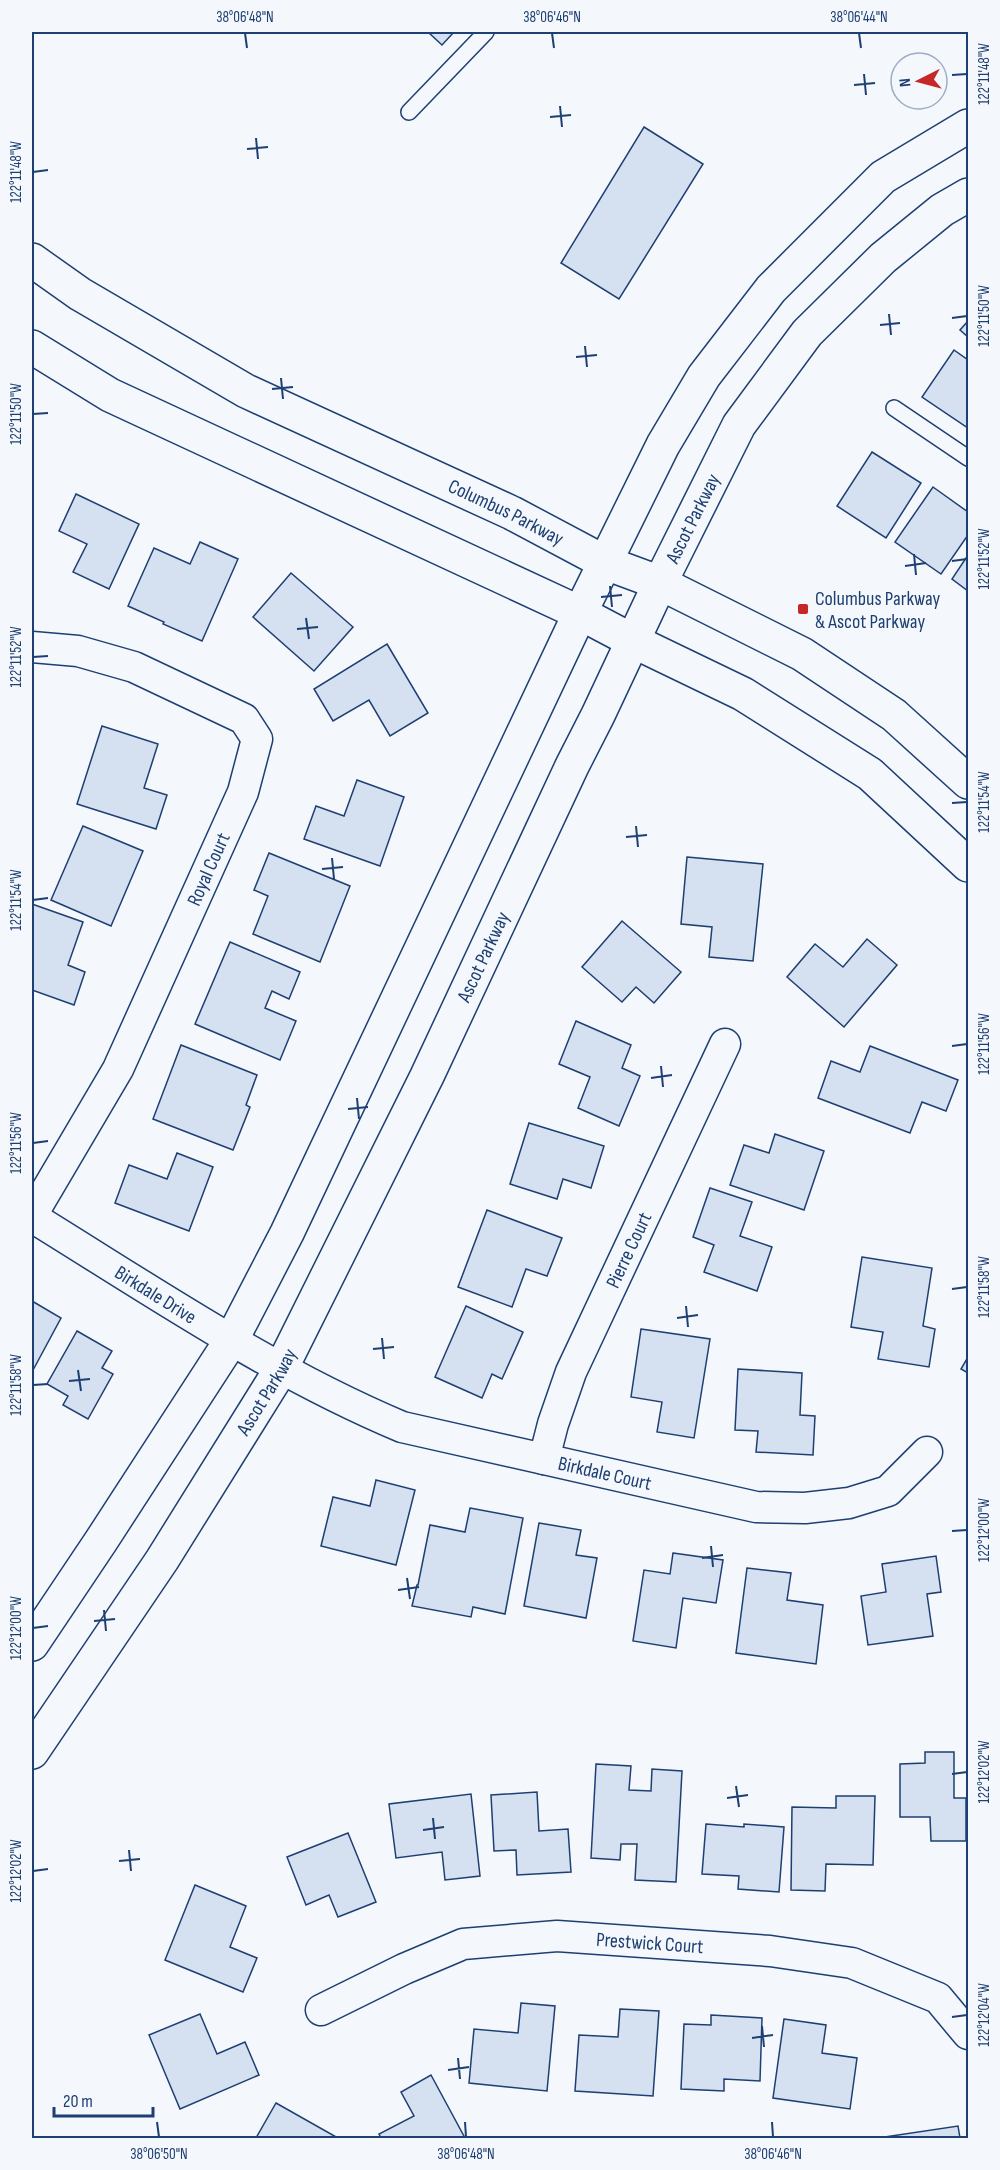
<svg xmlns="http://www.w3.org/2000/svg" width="1000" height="2170" font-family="'Sofia Sans Condensed',sans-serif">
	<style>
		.building { fill: #d5e0f0; stroke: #1d3f73; stroke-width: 1.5 }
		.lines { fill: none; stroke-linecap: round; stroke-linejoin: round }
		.lane-casing { stroke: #1d3f73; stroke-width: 18 }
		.street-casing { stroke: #1d3f73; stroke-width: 33 }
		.secondary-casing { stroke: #1d3f73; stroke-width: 36 }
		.primary-casing { stroke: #1d3f73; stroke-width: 36 }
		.lane { stroke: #f4f7fb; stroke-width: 15 }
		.street { stroke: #f4f7fb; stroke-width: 30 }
		.secondary { stroke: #f4f7fb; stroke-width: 33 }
		.primary { stroke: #f4f7fb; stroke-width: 33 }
		.ticks { fill: none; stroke: #1d3f73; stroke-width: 2 }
		.poi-dot { fill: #c62828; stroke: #f4f7fb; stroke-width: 2 }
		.labels { text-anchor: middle; stroke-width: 4.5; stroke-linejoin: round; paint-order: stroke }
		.street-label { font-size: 20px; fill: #1d3f73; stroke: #f4f7fb }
		.poi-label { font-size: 20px; fill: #1d3f73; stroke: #f4f7fb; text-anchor: start }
		.neatline { fill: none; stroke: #1d3f73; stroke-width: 2 }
		.ticks-label { font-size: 15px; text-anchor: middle; fill: #1d3f73 }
	</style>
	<rect width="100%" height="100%" fill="#f4f7fb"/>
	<!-- building -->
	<g class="building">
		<path d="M428 32H454L442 45Z"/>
		<path d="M644 127 703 164 619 299 561 263Z"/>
		<path d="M968 321V337L960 330Z"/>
		<path d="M954 350 968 360V428L922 397Z"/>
		<path d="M872 452 921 483 886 538 837 506Z"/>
		<path d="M933 487 968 512V535L941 574 895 542Z"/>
		<path d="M76 494 139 524 109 589 73 572 87 544 59 531Z"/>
		<path d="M200 542 238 559 202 641 163 624 164 622 128 606 154 548 190 564Z"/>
		<path d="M968 555V591L952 579Z"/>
		<path d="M291 573 353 627 314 671 253 617Z"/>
		<path d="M387 644 428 713 390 736 369 700 333 721 314 689Z"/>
		<path d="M102 726 158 744 144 788 167 795 156 829 77 804Z"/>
		<path d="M357 780 404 797 380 866 304 839 316 806 344 816Z"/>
		<path d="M83 826 143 851 111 926 51 900Z"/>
		<path d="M269 853 350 886 320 962 253 934 268 896 254 890Z"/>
		<path d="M687 857 763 864 753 961 709 957 712 927 681 924Z"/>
		<path d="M32 904 83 922 68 965 85 972 74 1005 32 990Z"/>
		<path d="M622 921 681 972 654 1003 636 987 622 1002 582 967Z"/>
		<path d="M867 939 897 965 844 1027 787 977 815 944 843 967Z"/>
		<path d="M230 942 300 972 289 999 272 991 265 1008 296 1021 280 1060 195 1024Z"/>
		<path d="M576 1021 631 1045 622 1068 640 1076 619 1126 578 1108 590 1077 559 1064Z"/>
		<path d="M181 1045 257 1075 246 1105 250 1107 233 1150 153 1119Z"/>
		<path d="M870 1046 958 1080 946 1111 922 1102 910 1133 818 1098 831 1061 860 1072Z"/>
		<path d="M529 1123 604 1146 591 1188 563 1179 557 1199 510 1184Z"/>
		<path d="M775 1134 824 1151 804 1210 730 1185 744 1145 769 1153Z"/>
		<path d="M177 1153 213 1167 189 1231 115 1203 129 1165 167 1179Z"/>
		<path d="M710 1188 752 1202 740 1236 772 1247 757 1291 704 1272 714 1245 693 1237Z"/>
		<path d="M487 1210 562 1238 547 1276 526 1269 512 1307 458 1287Z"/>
		<path d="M862 1257 932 1268 923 1326 935 1329 929 1367 878 1359 883 1332 851 1327Z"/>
		<path d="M32 1301 61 1318 32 1372Z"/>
		<path d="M466 1306 523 1332 502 1379 492 1374 482 1398 435 1377Z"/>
		<path d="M641 1329 710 1339 694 1438 657 1432 662 1402 631 1397Z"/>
		<path d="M77 1331 112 1351 102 1368 113 1374 88 1419 63 1405 68 1396 47 1384Z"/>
		<path d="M968 1357V1373L961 1369Z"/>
		<path d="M738 1369 802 1373 800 1415 815 1416 813 1455 756 1452 758 1431 735 1430Z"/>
		<path d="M376 1480 415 1490 396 1565 321 1546 333 1497 370 1506Z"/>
		<path d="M470 1508 523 1518 505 1614 473 1607 471 1617 412 1606 417 1585H418L430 1525 465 1532Z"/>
		<path d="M539 1523 581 1530 576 1555 597 1558 586 1618 524 1606Z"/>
		<path d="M673 1553 723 1560 716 1603 683 1598 676 1648 633 1641 644 1570 670 1574Z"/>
		<path d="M936 1556 941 1592 927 1594 933 1636 868 1645 861 1596 886 1592 882 1564Z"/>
		<path d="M747 1568 791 1573 787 1600 823 1605 816 1664 736 1653Z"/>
		<path d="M925 1752H954V1798H966V1841H931L930 1817H900V1764L925 1763Z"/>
		<path d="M596 1764 631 1766 629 1790 651 1791 652 1769 682 1771 676 1882 635 1880 637 1844H621L620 1860 591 1858Z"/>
		<path d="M537 1792 539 1831 568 1829 571 1872 517 1875 516 1850 494 1851 491 1795Z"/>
		<path d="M471 1794 480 1876 445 1880 442 1852 396 1858 389 1804Z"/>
		<path d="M836 1796H875L873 1865 826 1864 825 1891 791 1890 792 1807 836 1808Z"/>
		<path d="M706 1824 744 1827V1824L784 1827 779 1892 738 1889 739 1876 702 1874Z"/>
		<path d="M348 1833 376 1902 338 1917 329 1895 306 1905 287 1857Z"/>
		<path d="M195 1885 246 1906 230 1947 257 1958 243 1992 165 1960Z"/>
		<path d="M521 2003 555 2006 547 2091 469 2083 474 2029 518 2033Z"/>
		<path d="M620 2009 659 2011 653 2096 575 2091 579 2035 618 2037Z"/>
		<path d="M200 2014 217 2054 245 2042 259 2075 180 2109 149 2035Z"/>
		<path d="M711 2015 762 2018 760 2081 724 2079V2091L681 2089 684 2024 711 2025Z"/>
		<path d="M784 2019 826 2025 822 2053 857 2058 850 2109 773 2098Z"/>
		<path d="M431 2075 465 2138H381L379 2134 414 2116 401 2092Z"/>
		<path d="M276 2103 338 2138H256Z"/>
		<path d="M958 2126 960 2138H878Z"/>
	</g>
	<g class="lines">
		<defs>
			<g id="lane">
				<path d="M409 112 486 32"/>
				<path d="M894 408 968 458"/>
			</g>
			<g id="street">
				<path d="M32 647 78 651 134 667 244 719 257 739 243 792 118 1069 32 1215"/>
				<path id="s1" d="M32 1217C152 1291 271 1372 402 1427L756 1507 805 1508 849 1503 888 1491 927 1452"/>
				<path id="s2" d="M544 1459 553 1424 571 1372 725 1044"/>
				<path id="s3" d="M321 2010 404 1969 463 1944 557 1936 770 1951 852 1963 938 1998 968 2034"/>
			</g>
			<g id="secondary">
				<path d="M32 1644 101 1541 232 1339 287 1233 580 613 663 445 704 376 771 289 883 177 968 126"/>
				<path id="s4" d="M32 1752 162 1560 281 1369 427 1076 572 766 598 715 660 583 739 425 807 333 883 258 942 210 968 195"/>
			</g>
			<g id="primary">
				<path id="s5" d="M32 260 80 294 246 391 512 513 606 563 660 583 802 654 894 715 968 782"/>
				<path d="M32 347 110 395 580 613 633 641 743 694 870 774 968 865"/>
			</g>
		</defs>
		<!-- lane casing -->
		<use href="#lane" class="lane-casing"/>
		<!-- street casing -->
		<use href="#street" class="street-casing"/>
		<!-- secondary casing -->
		<use href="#secondary" class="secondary-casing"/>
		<!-- primary casing -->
		<use href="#primary" class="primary-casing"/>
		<!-- lane -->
		<use href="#lane" class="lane"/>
		<!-- street -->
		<use href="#street" class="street"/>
		<!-- secondary -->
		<use href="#secondary" class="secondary"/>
		<!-- primary -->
		<use href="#primary" class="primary"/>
	</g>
	<!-- ticks -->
	<path class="ticks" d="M245 33 247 48M552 33 554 48M859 33 861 48M864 74 866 95M952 75 967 74M854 85 875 83M560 106 562 127M550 117 571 115M256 138 258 159M247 149 268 147M33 172 48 170M889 314 891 335M952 318 967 316M880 325 900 323M585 346 587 367M576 357 597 355M281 378 283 399M272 389 293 387M33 414 48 413M914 554 916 575M952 561 967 559M905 566 926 563M610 586 612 607M601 597 622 595M306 618 309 639M297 629 318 627M33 657 48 656M952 803 967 802M636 826 638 847M626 837 647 835M332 858 334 879M322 869 343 867M33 900 48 898M952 1046 967 1044M661 1066 663 1087M651 1078 672 1075M357 1098 359 1119M348 1109 368 1107M33 1143 48 1141M952 1289 967 1287M686 1306 688 1327M677 1318 698 1315M382 1338 384 1359M373 1349 394 1347M78 1370 81 1391M69 1381 90 1379M33 1385 48 1384M952 1531 967 1530M711 1546 713 1567M702 1558 723 1555M407 1578 410 1599M398 1590 419 1587M104 1610 106 1631M94 1621 115 1619M33 1628 48 1626M952 1774 967 1772M736 1786 739 1807M727 1798 748 1795M433 1818 435 1839M423 1830 444 1827M129 1850 131 1871M119 1861 140 1859M33 1871 48 1869M952 2017 967 2015M762 2026 764 2047M752 2038 773 2035M458 2058 460 2079M448 2070 469 2067M157 2122 159 2137M465 2122 466 2137M772 2122 773 2137"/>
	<!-- markers -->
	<rect class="poi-dot" x="797" y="603" width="12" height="12" rx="3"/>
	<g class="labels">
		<!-- street labels -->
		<g class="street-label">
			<text dy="7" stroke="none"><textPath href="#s5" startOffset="538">Columbus Parkway</textPath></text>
			<text dy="7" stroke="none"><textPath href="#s4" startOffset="1402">Ascot Parkway</textPath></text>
			<text transform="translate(208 869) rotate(-66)" y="7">Royal Court</text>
			<text dy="7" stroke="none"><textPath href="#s4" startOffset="916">Ascot Parkway</textPath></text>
			<text dy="7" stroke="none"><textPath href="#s2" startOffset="226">Pierre Court</textPath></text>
			<text dy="7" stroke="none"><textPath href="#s1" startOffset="146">Birkdale Drive</textPath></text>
			<text dy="7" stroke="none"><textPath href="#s4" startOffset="430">Ascot Parkway</textPath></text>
			<text dy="7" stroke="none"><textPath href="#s1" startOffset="634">Birkdale Court</textPath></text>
			<text dy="7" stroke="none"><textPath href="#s3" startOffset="344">Prestwick Court</textPath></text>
		</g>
		<!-- poi labels -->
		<g class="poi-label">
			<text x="815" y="605">Columbus Parkway<tspan x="815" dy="23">&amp; Ascot Parkway</tspan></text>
		</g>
	</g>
	<!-- border -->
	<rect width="1000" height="2170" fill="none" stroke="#f4f7fb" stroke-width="66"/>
	<!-- north arrow -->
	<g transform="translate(919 81) rotate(264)"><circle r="28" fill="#f4f7fb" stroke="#9eadc5" stroke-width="1.5"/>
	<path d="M0-4.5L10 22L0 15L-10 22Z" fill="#c62828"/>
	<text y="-9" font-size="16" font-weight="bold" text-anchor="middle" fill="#1d3f73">N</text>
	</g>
	<!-- scale -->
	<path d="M54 2107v9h99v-9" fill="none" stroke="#1d3f73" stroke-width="3"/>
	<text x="63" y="2107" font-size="18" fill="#1d3f73" stroke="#f4f7fb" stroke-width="4.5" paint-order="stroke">20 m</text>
	<rect x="33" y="33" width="934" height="2104" class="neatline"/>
	<g class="ticks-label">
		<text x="245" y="22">38°06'48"N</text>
		<text x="552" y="22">38°06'46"N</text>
		<text x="859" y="22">38°06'44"N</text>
		<text transform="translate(984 74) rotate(-90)" y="5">122°11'48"W</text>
		<text transform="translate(16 172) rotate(-90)" y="5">122°11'48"W</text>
		<text transform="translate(984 316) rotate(-90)" y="5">122°11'50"W</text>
		<text transform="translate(16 414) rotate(-90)" y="5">122°11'50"W</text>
		<text transform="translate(984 559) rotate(-90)" y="5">122°11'52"W</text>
		<text transform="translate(16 657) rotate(-90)" y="5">122°11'52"W</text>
		<text transform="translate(984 802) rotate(-90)" y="5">122°11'54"W</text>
		<text transform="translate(16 900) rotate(-90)" y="5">122°11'54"W</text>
		<text transform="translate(984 1044) rotate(-90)" y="5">122°11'56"W</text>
		<text transform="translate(16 1143) rotate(-90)" y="5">122°11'56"W</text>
		<text transform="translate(984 1287) rotate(-90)" y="5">122°11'58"W</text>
		<text transform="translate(16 1385) rotate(-90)" y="5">122°11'58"W</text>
		<text transform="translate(984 1530) rotate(-90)" y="5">122°12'00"W</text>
		<text transform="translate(16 1628) rotate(-90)" y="5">122°12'00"W</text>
		<text transform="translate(984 1772) rotate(-90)" y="5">122°12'02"W</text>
		<text transform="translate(16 1871) rotate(-90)" y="5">122°12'02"W</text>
		<text transform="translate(984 2015) rotate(-90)" y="5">122°12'04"W</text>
		<text x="159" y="2159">38°06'50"N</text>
		<text x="466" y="2159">38°06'48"N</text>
		<text x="773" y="2159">38°06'46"N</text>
	</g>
</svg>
